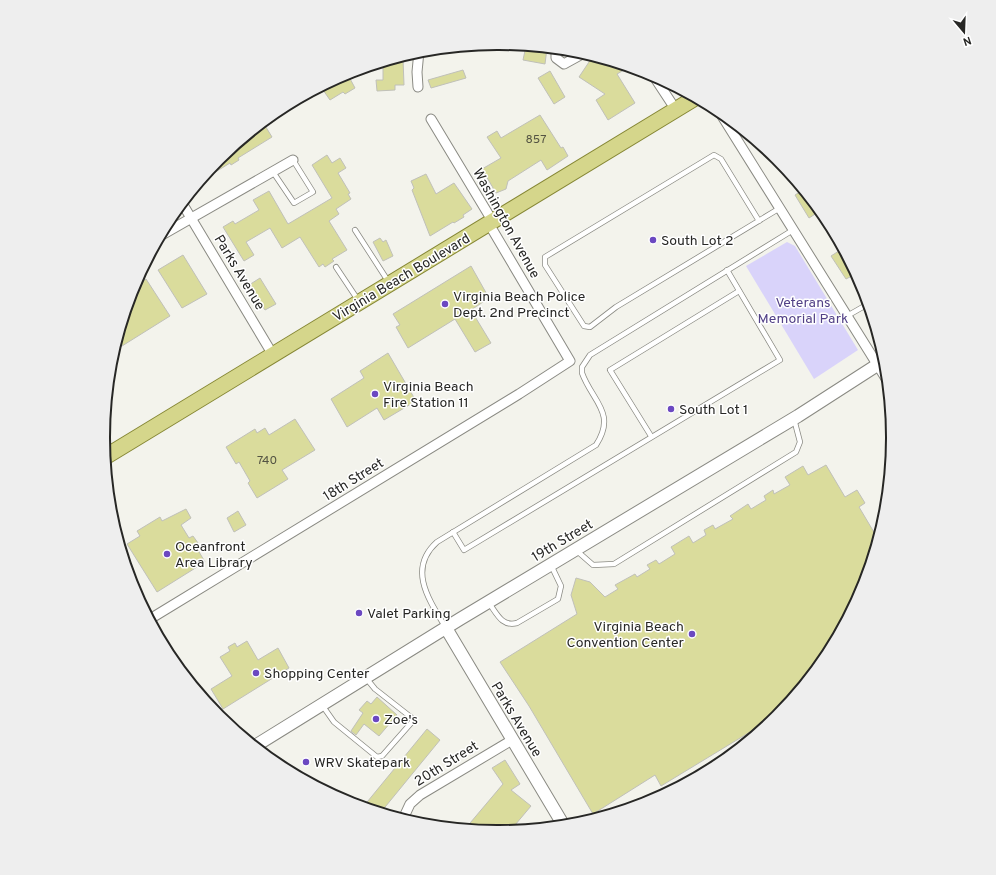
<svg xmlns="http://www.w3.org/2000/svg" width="996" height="875" font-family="Overpass,sans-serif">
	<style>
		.green { fill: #d9d3fa }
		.building { fill: #dadc9c; stroke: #c0c0b9 }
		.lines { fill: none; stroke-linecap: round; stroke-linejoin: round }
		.service-casing { stroke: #8a8a83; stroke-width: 6 }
		.minor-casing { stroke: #8a8a83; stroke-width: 11 }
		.tertiary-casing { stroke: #8a8a83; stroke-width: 14 }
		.primary-casing { stroke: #868735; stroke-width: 17 }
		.service { stroke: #fff; stroke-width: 4.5 }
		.minor { stroke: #fff; stroke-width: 9 }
		.tertiary { stroke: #fff; stroke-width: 12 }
		.primary { stroke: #d5d68b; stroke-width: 15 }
		.poi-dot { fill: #6b48c1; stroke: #fff; stroke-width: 1.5 }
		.labels { text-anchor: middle; stroke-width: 3; stroke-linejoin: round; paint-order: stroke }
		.number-label { font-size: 12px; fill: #545443 }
		.street-label { font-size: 14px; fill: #272725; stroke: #fff }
		.poi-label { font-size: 14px; fill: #272725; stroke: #fff; text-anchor: start }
		.park-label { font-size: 14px; fill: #524187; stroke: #fff }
		.rim { fill: none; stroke: #272725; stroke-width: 2 }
	</style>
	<rect width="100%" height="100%" fill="#f3f3ec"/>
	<!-- green -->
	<path class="green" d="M787 242 795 246 858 350 814 379 746 266Z"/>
	<!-- building -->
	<g class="building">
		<path d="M526 46 547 48 545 64 523 60Z"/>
		<path d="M593 56 629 67 617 74 635 103 608 120 596 100 605 94 579 77Z"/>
		<path d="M393 59H403L404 85H395V90L377 91 376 80H383V62Z"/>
		<path d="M463 70 466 78 431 88 428 80Z"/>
		<path d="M550 71 565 97 554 104 538 78Z"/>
		<path d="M347 73 355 88 345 94 343 92 330 100 321 87Z"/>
		<path d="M540 115 561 148 563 147 568 156 547 170 541 160 508 181 506 189 496 193 482 169 501 158 487 137 497 131 501 138Z"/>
		<path d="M264 124 272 137 238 158 239 160 231 165 230 163 204 179 219 158 250 133Z"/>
		<path d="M327 155 332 163 340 158 346 168 338 173 350 193 348 194 351 199 336 209 339 214 329 221 347 250 332 259 334 261 325 267 323 264 319 267 300 237 282 248 270 228 246 242 254 255 244 261 223 227 233 221 235 224 259 210 253 200 269 191 288 224 332 198 312 165Z"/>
		<path d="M426 174 436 194 454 183 472 209 463 215 464 217 454 223 453 222 430 236 412 190 414 188 411 181Z"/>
		<path d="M803 190 820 211 809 218 795 195Z"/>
		<path d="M380 238 383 242 386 240 393 256 383 261 373 242Z"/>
		<path d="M842 249 856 274 846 279 831 256Z"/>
		<path d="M183 255 207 294 182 308 158 270Z"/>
		<path d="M471 266 489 298 471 310 491 343 475 352 455 319 408 348 396 327 400 325 393 314Z"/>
		<path d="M260 278 276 304 265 310 249 285Z"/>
		<path d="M146 279 170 316 114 351 133 287Z"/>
		<path d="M388 353 416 401 384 420 377 408 347 427 331 399 364 378 360 371Z"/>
		<path d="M295 419 315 450 282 470 288 479 257 498 248 483 250 481 239 462 236 464 226 447 255 429 257 433 265 428 269 435Z"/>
		<path d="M826 465 845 497 857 490 865 503 859 507 878 539 862 589 826 657 778 715 661 786 655 775 593 814 529 706 500 662 577 614 571 595 576 578 590 582 605 597 618 589 615 585 635 574 637 577 650 569 647 565 656 560 659 564 675 554 671 547 689 536 693 543 706 535 704 530 713 525 715 529 733 519 730 516 748 504 751 509 766 500 764 496 773 490 774 494 790 485 785 477 803 466 808 475Z"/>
		<path d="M186 509 191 518 181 525 189 538 193 536 198 543 195 545 205 562 157 592 127 544 140 536 137 531 160 517 162 521Z"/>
		<path d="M238 511 246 525 234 532 227 518Z"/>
		<path d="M247 641 258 660 278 648 289 668 223 709 211 689 232 676 220 657 230 651 228 647 235 643 237 647Z"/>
		<path d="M377 697 397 715 379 736 364 724 356 735 351 731 363 713 359 710 367 701 371 704Z"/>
		<path d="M427 729 440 740 381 812 363 807Z"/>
		<path d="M505 760 520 784 511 790 531 806 510 831 498 832 465 829 503 784 492 768Z"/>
	</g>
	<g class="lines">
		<defs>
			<g id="service">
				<path d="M273 172 294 203 313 192 293 160"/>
				<path d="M759 221 721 159 714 155 545 257V265L584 326 590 327 616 307 780 208"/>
				<path d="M355 230 388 281"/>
				<path d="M336 267 358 300"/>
				<path d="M847 316 868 304"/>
				<path d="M651 436 610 370 739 291"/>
				<path d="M453 532 464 550 780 360 727 270"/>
				<path d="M577 551 593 565 614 564 796 452 800 442 794 419"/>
				<path d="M489 603C497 614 502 627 517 623L558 599 561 586 551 565"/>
				<path d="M446 628C429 600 407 569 437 542L596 445C617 413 592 401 582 373V367L590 355 793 230"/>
				<path d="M322 705 334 722 377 757 382 756 412 722V718L375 689 366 678"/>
				<path d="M647 802 672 788 673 789"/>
			</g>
			<g id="minor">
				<path d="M559 49 556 53V58L564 64 584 53"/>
				<path d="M653 75 676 110"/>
				<path d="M418 87 417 72 419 51"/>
				<path d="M719 111 887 380"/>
				<path d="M182 203 273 355"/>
				<path d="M160 236 293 160"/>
				<path d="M150 619 519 394 570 361 492 229 490 217 431 119"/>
				<path d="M403 819 410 804 420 795 512 740"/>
			</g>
			<g id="tertiary">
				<path d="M446 628 564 826"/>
				<path d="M255 746 460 619 798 416 885 360"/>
			</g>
			<path id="primary" d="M105 457 695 98"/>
		</defs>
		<!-- service casing -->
		<use href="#service" class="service-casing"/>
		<!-- minor casing -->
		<use href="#minor" class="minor-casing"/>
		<!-- tertiary casing -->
		<use href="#tertiary" class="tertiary-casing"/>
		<!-- primary casing -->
		<use href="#primary" class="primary-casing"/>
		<!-- service -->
		<use href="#service" class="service"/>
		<!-- minor -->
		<use href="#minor" class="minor"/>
		<!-- tertiary -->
		<use href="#tertiary" class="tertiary"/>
		<!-- primary -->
		<use href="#primary" class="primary"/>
	</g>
	<!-- markers -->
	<g class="poi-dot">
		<circle cx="653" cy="240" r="4"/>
		<circle cx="445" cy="304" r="4"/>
		<circle cx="375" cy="394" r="4"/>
		<circle cx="671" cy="409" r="4"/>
		<circle cx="167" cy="554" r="4"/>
		<circle cx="359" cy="613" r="4"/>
		<circle cx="692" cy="634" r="4"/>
		<circle cx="256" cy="673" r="4"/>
		<circle cx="376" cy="719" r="4"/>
		<circle cx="306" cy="762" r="4"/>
	</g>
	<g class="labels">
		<!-- number labels -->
		<g class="number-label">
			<text x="536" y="143">857</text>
			<text x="267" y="464">740</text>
		</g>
		<!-- street labels -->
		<g class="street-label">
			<text transform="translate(507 223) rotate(61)" y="5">Washington Avenue</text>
			<text transform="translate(240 272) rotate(59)" y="5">Parks Avenue</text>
			<text transform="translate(401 277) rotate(-31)" y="5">Virginia Beach Boulevard</text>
			<text transform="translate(353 479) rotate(-32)" y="5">18th Street</text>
			<text transform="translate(562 540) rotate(-31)" y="5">19th Street</text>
			<text transform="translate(517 719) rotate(59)" y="5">Parks Avenue</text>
			<text transform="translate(446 763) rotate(-32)" y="5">20th Street</text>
		</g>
		<!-- poi labels -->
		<g class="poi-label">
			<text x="661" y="245">South Lot 2</text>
			<text x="453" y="301">Virginia Beach Police<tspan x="453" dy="16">Dept. 2nd Precinct</tspan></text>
			<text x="383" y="391">Virginia Beach<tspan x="383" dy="16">Fire Station 11</tspan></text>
			<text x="679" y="414">South Lot 1</text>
			<text x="175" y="551">Oceanfront<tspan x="175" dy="16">Area Library</tspan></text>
			<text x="367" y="618">Valet Parking</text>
			<text x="684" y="631" text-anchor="end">Virginia Beach<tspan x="684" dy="16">Convention Center</tspan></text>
			<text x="264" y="678">Shopping Center</text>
			<text x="384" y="724">Zoe's</text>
			<text x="314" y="767">WRV Skatepark</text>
		</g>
		<!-- park labels -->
		<g class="park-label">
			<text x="803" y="307">Veterans<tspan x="803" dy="16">Memorial Park</tspan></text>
		</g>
	</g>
	<!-- crop -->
	<path d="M0 0H996V875H0ZM497 50H499A387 387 0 0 1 886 437V438A387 387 0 0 1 499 825H497A387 387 0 0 1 110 438V437A387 387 0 0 1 497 50Z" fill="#eee" fill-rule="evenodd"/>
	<path class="rim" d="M497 50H499A387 387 0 0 1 886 437V438A387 387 0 0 1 499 825H497A387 387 0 0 1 110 438V437A387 387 0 0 1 497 50Z"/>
	<!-- north arrow -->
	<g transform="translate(964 32) rotate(161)" stroke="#ffffff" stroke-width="3" paint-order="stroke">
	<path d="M0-3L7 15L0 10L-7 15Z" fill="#272725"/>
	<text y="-6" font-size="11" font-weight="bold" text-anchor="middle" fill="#272725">N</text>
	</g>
</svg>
